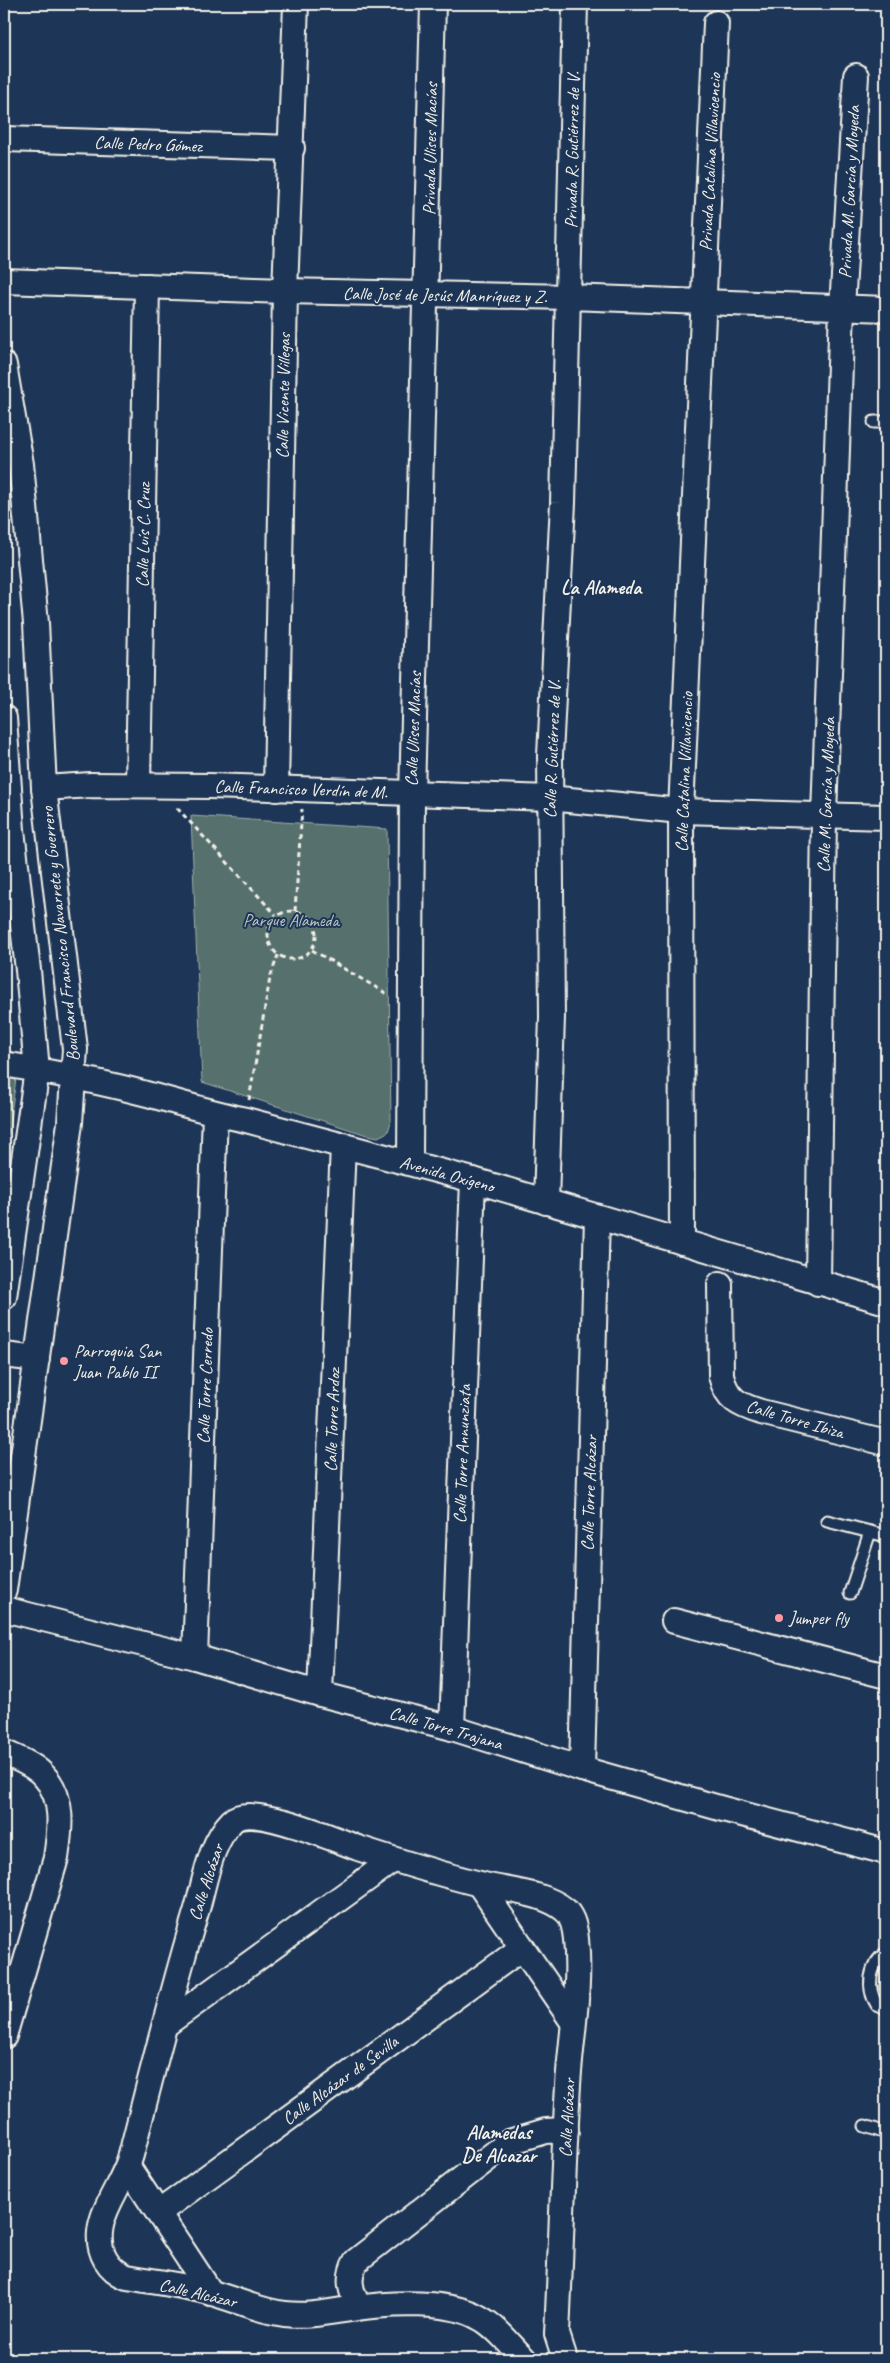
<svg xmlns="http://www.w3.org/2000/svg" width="890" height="2363" font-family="Caveat,sans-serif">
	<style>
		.green { fill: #546f6d; stroke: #a4b0aa }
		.building { fill: #5c6167; stroke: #f4f1e8 }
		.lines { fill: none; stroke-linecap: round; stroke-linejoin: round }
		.service-casing { stroke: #f4f1e8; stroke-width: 15 }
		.minor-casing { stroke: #f4f1e8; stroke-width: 28 }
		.path { stroke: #f4f1e8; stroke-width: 3; stroke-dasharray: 5 4; stroke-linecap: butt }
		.service { stroke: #1d3557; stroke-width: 11 }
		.minor { stroke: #1d3557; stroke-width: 24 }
		.poi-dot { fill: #ff9aa2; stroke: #1d3557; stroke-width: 2 }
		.labels { text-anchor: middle; stroke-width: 4; stroke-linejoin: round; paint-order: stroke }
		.street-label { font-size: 18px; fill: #f4f1e8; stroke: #1d3557 }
		.park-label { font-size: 18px; fill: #bcc4bd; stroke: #1d3557 }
		.poi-label { font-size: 18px; fill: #f4f1e8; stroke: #1d3557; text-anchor: start }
		.quarter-label { font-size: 20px; font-weight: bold; fill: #f4f1e8; stroke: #1d3557 }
	</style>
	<rect width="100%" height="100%" fill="#1d3557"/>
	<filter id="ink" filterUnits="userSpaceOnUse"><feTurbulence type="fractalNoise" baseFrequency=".02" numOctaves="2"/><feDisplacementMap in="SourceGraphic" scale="10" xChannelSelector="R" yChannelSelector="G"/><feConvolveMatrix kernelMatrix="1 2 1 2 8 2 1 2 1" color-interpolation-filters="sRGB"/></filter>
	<g filter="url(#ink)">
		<!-- green -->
		<g class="green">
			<path d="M191 816 387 829 391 1121 388 1132 378 1137 364 1134 202 1082Z"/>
			<path d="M4 1077 16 1079 4 1163Z"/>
		</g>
		<!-- building -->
		<path class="building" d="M885 1960H886V1991L878 1989Z"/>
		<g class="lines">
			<defs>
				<g id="service">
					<path d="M874 422H886"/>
					<path d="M827 1521 886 1536"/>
					<path d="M850 1593 870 1532"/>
					<path d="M886 1953C869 1965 866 1988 877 2005L886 2009"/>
					<path d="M865 2126 886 2133"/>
				</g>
				<g id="minor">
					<path d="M4 139 292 148"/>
					<path d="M4 281 285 291 569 297 886 309"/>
					<path d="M4 365 21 464 36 623 44 788 75 1049 70 1123 4 1590"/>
					<path d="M4 718 12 830 28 970 37 1070 4 1297"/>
					<path d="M138 785 147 286"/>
					<path d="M44 788 91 785 210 786 549 798 681 811 886 817"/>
					<path d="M276 789 285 291 296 4"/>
					<path d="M4 1064C50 1072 97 1081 143 1093 177 1102 211 1113 246 1120L473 1180 886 1302"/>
					<path d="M410 1163 412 794 433 4"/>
					<path d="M546 1202 552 1017 550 755 563 503 575 4"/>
					<path d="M682 1242 681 811 716 23"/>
					<path d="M818 1283 824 815 842 308 856 76"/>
					<path d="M720 1284 721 1376C727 1400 739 1405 761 1412L886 1443"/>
					<path d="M4 1355 37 1359"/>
					<path d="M4 1609 195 1657 320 1694 452 1728 582 1769 723 1809 886 1852"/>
					<path d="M674 1621 886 1676"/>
					<path d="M195 1657 215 1114"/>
					<path d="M320 1694 343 1145"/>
					<path d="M452 1728 473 1180"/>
					<path d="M4 1752C17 1759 34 1764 44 1776 65 1798 60 1831 56 1858L4 2036"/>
					<path d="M582 1769 597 1217"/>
					<path d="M479 1884 573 2022"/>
					<path d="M165 2025 393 1860"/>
					<path d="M128 2167 211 2293"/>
					<path d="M158 2213 522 1948"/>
					<path d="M359 2307C350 2291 347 2277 356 2261L509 2142 546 2131 566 2130"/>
					<path d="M524 2359C510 2345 497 2327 480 2318 450 2300 390 2303 357 2308 333 2311 310 2317 285 2314 259 2311 237 2300 212 2293 185 2285 155 2282 127 2277 108 2270 98 2252 100 2232 102 2207 124 2181 131 2155 152 2073 172 1991 197 1909 205 1881 210 1843 232 1821 250 1803 334 1839 358 1848 398 1861 439 1874 480 1884 507 1891 543 1892 565 1910 573 1917 575 1929 576 1939 581 1987 571 2037 568 2085 563 2168 561 2251 557 2334L565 2359"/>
				</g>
			</defs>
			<!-- service casing -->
			<use href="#service" class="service-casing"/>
			<!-- minor casing -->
			<use href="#minor" class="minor-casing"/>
			<!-- path -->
			<g class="path">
				<path d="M177 808 276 915"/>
				<circle cx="292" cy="935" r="24"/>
				<path d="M295 911 302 809"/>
				<path d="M312 950 389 995"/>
				<path d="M249 1100 270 978 278 955"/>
			</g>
			<!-- service -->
			<use href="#service" class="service"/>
			<!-- minor -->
			<use href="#minor" class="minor"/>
		</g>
	</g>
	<!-- markers -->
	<g class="poi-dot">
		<circle cx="64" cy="1361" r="5"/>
		<circle cx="779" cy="1618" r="5"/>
	</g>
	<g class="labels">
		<!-- street labels -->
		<g class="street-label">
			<text transform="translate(148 144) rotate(2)" y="6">Calle Pedro Gómez</text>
			<text transform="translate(430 149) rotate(-89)" y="6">Privada Ulises Macías</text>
			<text transform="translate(572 150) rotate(-89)" y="6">Privada R. Gutiérrez de V.</text>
			<text transform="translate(710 162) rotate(-87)" y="6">Privada Catalina Villavicencio</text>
			<text transform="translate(849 192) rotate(-87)" y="6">Privada M. García y Moyeda</text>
			<text transform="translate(445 295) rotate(1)" y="6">Calle José de Jesús Manríquez y Z.</text>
			<text transform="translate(283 396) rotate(-89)" y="6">Calle Vicente Villegas</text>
			<text transform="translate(143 535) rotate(-89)" y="6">Calle Luís C. Cruz</text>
			<text transform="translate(413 729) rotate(-88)" y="6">Calle Ulises Macías</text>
			<text transform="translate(552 749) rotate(-88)" y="6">Calle R. Gutiérrez de V.</text>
			<text transform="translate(684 772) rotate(-88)" y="6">Calle Catalina Villavicencio</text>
			<text transform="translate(301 789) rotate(2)" y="6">Calle Francisco Verdín de M.</text>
			<text transform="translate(826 795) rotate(-88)" y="6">Calle M. García y Moyeda</text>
			<text transform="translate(60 934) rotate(-96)" y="6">Boulevard Francisco Navarrete y Guerrero</text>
			<text transform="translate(447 1174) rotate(15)" y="6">Avenida Oxígeno</text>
			<text transform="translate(205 1386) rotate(-88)" y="6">Calle Torre Cerredo</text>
			<text transform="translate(795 1419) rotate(16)" y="6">Calle Torre Ibiza</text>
			<text transform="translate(332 1420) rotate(-88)" y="6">Calle Torre Ardoz</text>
			<text transform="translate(462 1454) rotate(-88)" y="6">Calle Torre Annunziata</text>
			<text transform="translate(589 1493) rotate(-88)" y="6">Calle Torre Alcázar</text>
			<text transform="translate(446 1728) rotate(16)" y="6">Calle Torre Trajana</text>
			<text transform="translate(206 1882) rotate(-72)" y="6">Calle Alcázar</text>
			<text transform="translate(340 2080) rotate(-36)" y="6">Calle Alcázar de Sevilla</text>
			<text transform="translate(567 2118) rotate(-87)" y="6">Calle Alcázar</text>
			<text transform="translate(198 2293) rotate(13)" y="6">Calle Alcázar</text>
		</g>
		<!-- park labels -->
		<g class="park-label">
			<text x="291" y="926">Parque Alameda</text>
		</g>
		<!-- poi labels -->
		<g class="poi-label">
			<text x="74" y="1357">Parroquia San<tspan x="74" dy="21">Juan Pablo II</tspan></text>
			<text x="789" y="1624">Jumper fly</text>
		</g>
		<!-- quarter labels -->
		<g class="quarter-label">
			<text x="601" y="594">La Alameda</text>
			<text x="499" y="2139">Alamedas<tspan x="499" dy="23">De Alcazar</tspan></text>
		</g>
	</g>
	<!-- margin -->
	<rect width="890" height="2363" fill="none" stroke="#1d3557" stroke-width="20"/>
	<rect x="10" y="10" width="870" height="2343" fill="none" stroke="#f4f1e8" stroke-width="2" filter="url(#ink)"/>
</svg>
